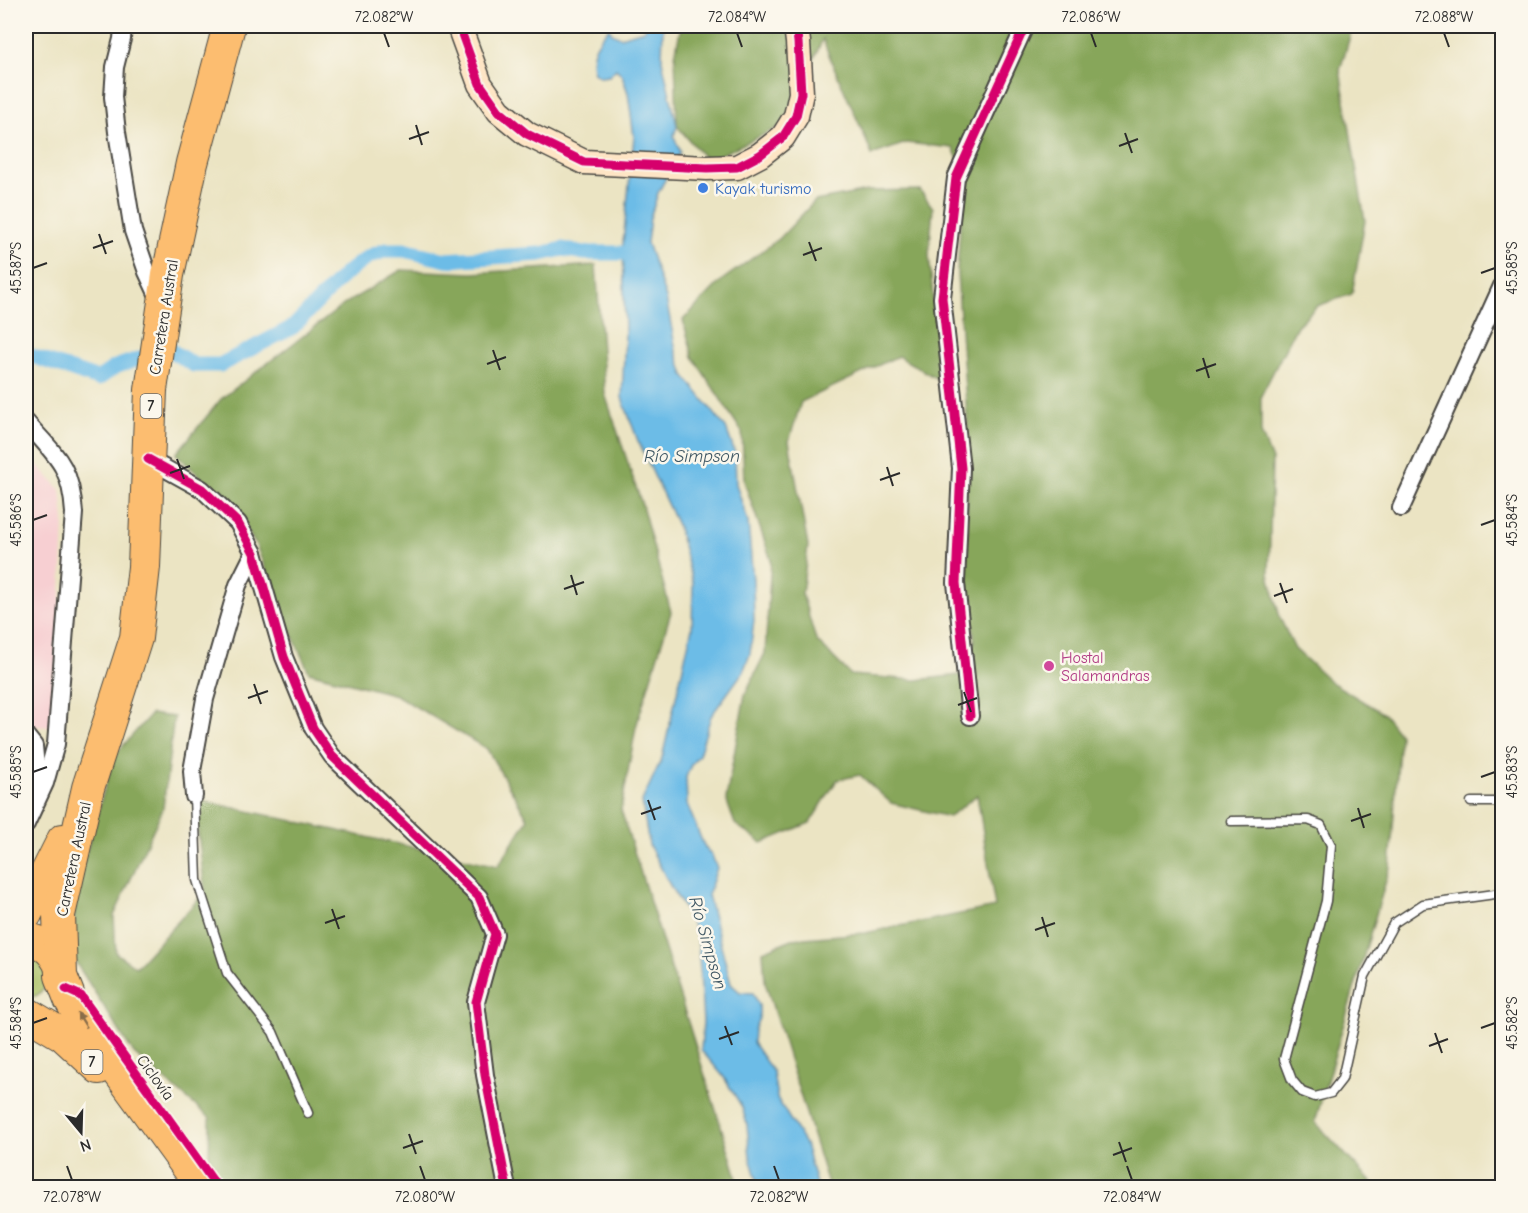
<svg xmlns="http://www.w3.org/2000/svg" width="1528" height="1213" font-family="'Comic Neue',sans-serif">
	<style>
		.built { fill: #f7cfd2 }
		.green { fill: #aac065; stroke: #6a7648; stroke-width: 1.5 }
		.forest { fill: #87a65a; stroke: #596842; stroke-width: 1.5 }
		.water { fill: #6cbce7; stroke: #4c7489; stroke-width: 1.5 }
		.lines { fill: none; stroke-linecap: round; stroke-linejoin: round }
		.canal { stroke: #6cbce7; stroke-width: 15 }
		.lane-casing { stroke: #484742; stroke-width: 11 }
		.street-casing { stroke: #484742; stroke-width: 20 }
		.secondary-casing { stroke: #484742; stroke-width: 27 }
		.highway-casing { stroke: #484742; stroke-width: 34 }
		.lane { stroke: #fff; stroke-width: 8 }
		.street { stroke: #fff; stroke-width: 16 }
		.secondary { stroke: #fee5c5; stroke-width: 24 }
		.highway { stroke: #fcbd6f; stroke-width: 32 }
		.cycleway-casing { stroke: #fbf7ec; stroke-width: 13 }
		.cycleway { stroke: #d6006c; stroke-width: 9 }
		.oneway { fill: #896d4a }
		.ticks { fill: none; stroke: #2b2b2b; stroke-width: 2 }
		.shop-dot { fill: #3f7fe0; stroke: #fbf7ec; stroke-width: 2 }
		.hotel-dot { fill: #d1479c; stroke: #fbf7ec; stroke-width: 2 }
		.labels { text-anchor: middle; stroke-width: 5; stroke-linejoin: round; paint-order: stroke }
		.shield { fill: #fbf7ec; stroke: #696865; stroke-width: 1.5 }
		.shield-label { font-size: 15px; font-weight: bold; fill: #2b2b2b }
		.shop-label { font-size: 16px; fill: #366cbe; stroke: #fbf7ec; text-anchor: start }
		.street-label { font-size: 16px; fill: #2b2b2b; stroke: #fbf7ec }
		.hotel-label { font-size: 16px; fill: #b23c85; stroke: #fbf7ec; text-anchor: start }
		.water-label { font-size: 18px; font-style: italic; fill: #3e5663; stroke: #fbf7ec }
		.neatline { fill: none; stroke: #2b2b2b; stroke-width: 2 }
		.ticks-label { font-size: 15px; text-anchor: middle; fill: #2b2b2b }
	</style>
	<rect width="100%" height="100%" fill="#fbf7ec"/>
	<filter id="ink" filterUnits="userSpaceOnUse"><feTurbulence type="fractalNoise" baseFrequency=".0167" numOctaves="2"/><feDisplacementMap in="SourceGraphic" scale="12" xChannelSelector="R" yChannelSelector="G"/><feConvolveMatrix kernelMatrix="1 2 1 2 8 2 1 2 1" color-interpolation-filters="sRGB"/></filter>
	<filter id="wash" filterUnits="userSpaceOnUse"><feTurbulence type="fractalNoise" baseFrequency=".008" numOctaves="4" result="noise"/><feDisplacementMap in="SourceGraphic" scale="24" xChannelSelector="R" yChannelSelector="G"/><feGaussianBlur stdDeviation="1.35" result="paint"/><feColorMatrix in="noise" values="0 0 0 0 0 0 0 0 0 0 0 0 0 0 0 0 0 1.4 0 .05"/><feComposite in="paint" operator="in"/></filter>
	<g filter="url(#wash)">
		<rect width="100%" height="100%" fill="#ebe4c3"/>
		<!-- built -->
		<path class="built" d="M26 453 61 490 64 521 55 727 26 726Z"/>
		<!-- green -->
		<path class="green" d="M26 950 45 960 48 983 38 995 26 998Z"/>
		<!-- forest -->
		<g class="forest">
			<path d="M681 26H1353L1340 70 1365 221 1352 294 1317 306 1297 326 1261 396V433L1272 460 1269 574 1280 618 1295 649 1331 682 1384 714 1400 735 1390 867 1315 1122 1376 1187H829L765 982 763 951 792 939 865 933 995 907 977 795 949 817 891 803 860 775 837 780 810 823 762 843 735 824 726 799 745 694 765 653 771 560 744 481 742 432 693 357 683 320 722 280 780 238 815 201 867 191 920 190 933 208 929 255 941 381 898 356 801 402 789 441 808 546 802 594 816 640 851 675 916 680 959 675 975 641 967 595V418L957 273 964 173 953 148 906 143 872 155C857 115 837 79 823 39L782 126 707 161 677 126 675 55Z"/>
			<path d="M596 265 605 394 642 505 671 612 636 727 621 810 736 1174 738 1187H225L209 1156 210 1118 134 1054 71 955 77 884 114 756 151 714 174 717 163 808 114 916 116 953 136 967 205 892 194 799 498 866 528 819 487 749 396 695 309 672 284 617 256 545 232 506 176 454 221 399 346 303 401 270 472 273Z"/>
		</g>
		<!-- water -->
		<path class="water" d="M647 26H663L662 60 677 126 674 136 680 152 658 193 650 218 647 243 666 298 676 351 684 375 726 428 735 453 736 484 748 522 753 580 754 620 750 654 743 672 711 716 699 755 691 765 686 777 687 804 704 846 712 856 717 868 708 895 731 984 740 992 753 993 759 1005V1018L754 1030 753 1043 773 1072 777 1098 805 1144 817 1187H759L750 1157 747 1125 742 1107 723 1076 701 1050 703 1022 698 939 688 914 672 889 649 845 642 801 662 758 692 628 693 583 678 527 638 441 622 398 625 335 623 242 634 137 628 93 622 75 616 69 609 76 601 77 594 73C588 54 597 42 609 28L612 33 620 37 644 30Z"/>
		<g class="lines">
			<!-- canal -->
			<g class="canal">
				<path d="M168 349 194 365H220L293 327 344 275 368 257 386 250H404L446 260 540 254 563 249 584 253H639"/>
				<path d="M26 354 98 379 115 367 144 357"/>
			</g>
		</g>
	</g>
	<g filter="url(#ink)">
		<g class="lines">
			<defs>
				<g id="lane">
					<path d="M194 796 197 880 227 973 273 1032 308 1113"/>
					<path d="M1471 802H1502"/>
					<path d="M1231 821 1308 820 1321 825 1331 845 1326 901 1284 1059 1292 1080 1302 1092 1315 1097 1331 1093 1342 1079 1365 976 1394 923 1423 904 1502 893"/>
				</g>
				<g id="street">
					<path d="M123 26 122 39 115 67 113 97 117 132 133 231 147 272 160 300"/>
					<path d="M26 422C56 456 71 465 74 513L56 744 45 783 26 824"/>
					<path d="M148 459 202 489 238 523 254 553 284 657 313 728 332 756 479 897 495 934 476 1002 485 1075 507 1188"/>
					<path d="M1401 508 1502 286"/>
					<path d="M970 716 956 583 961 468 942 298 956 178 1025 26"/>
					<path d="M26 736 34 746 38 789"/>
					<path d="M194 796 192 771 205 699 238 585 254 553"/>
				</g>
				<path id="secondary" d="M459 26 480 84 499 111 527 134 584 162 707 168 737 167 760 155 783 137 796 116 801 93 798 42 796 26"/>
				<g id="highway">
					<path d="M26 914 63 840"/>
					<path d="M26 939C43 941 53 950 60 965"/>
					<path d="M26 1013 63 1035 99 1068"/>
					<path d="M203 1188 86 1027 70 999 61 976 59 915 88 788 136 638 144 567 151 390 168 275 192 163 229 26"/>
				</g>
			</defs>
			<!-- lane casing -->
			<use href="#lane" class="lane-casing"/>
			<!-- street casing -->
			<use href="#street" class="street-casing"/>
			<!-- secondary casing -->
			<use href="#secondary" class="secondary-casing"/>
			<!-- highway casing -->
			<use href="#highway" class="highway-casing"/>
			<!-- lane -->
			<use href="#lane" class="lane"/>
			<!-- street -->
			<use href="#street" class="street"/>
			<!-- secondary -->
			<use href="#secondary" class="secondary"/>
			<!-- highway -->
			<use href="#highway" class="highway"/>
			<defs>
				<g id="cycleway">
					<path d="M459 26 480 84 499 111 527 134 584 162 707 168 737 167 760 155 783 137 796 116 801 93 798 42 796 26"/>
					<path d="M148 459 202 489 238 523 254 553 284 657 313 728 332 756 479 897 495 934 476 1002 485 1075 507 1188"/>
					<path d="M970 716 956 583 961 468 942 298 956 178 1025 26"/>
					<path d="M66 989 81 996 218 1188"/>
				</g>
			</defs>
			<!-- cycleway casing -->
			<use href="#cycleway" class="cycleway-casing"/>
			<!-- cycleway -->
			<use href="#cycleway" class="cycleway"/>
		</g>
		<!-- one-way arrows -->
		<defs><path id="oneway-solid" d="M-6-.8H1V-3.2L6.5 0L1 3.2V.8H-6Z" transform="scale(1.5)"/></defs>
		<use class="oneway" href="#oneway-solid" transform="translate(82 1020) rotate(-122)"/>
	</g>
	<!-- ticks -->
	<path class="ticks" d="M384 33 389 47M737 33 742 47M1091 33 1096 47M1444 33 1449 47M416 125 422 145M1125 133 1132 153M409 139 429 132M1119 146 1138 139M99 234 106 254M809 242 816 261M93 248 113 241M803 255 822 248M33 268 47 263M1481 273 1495 268M493 350 500 370M1203 358 1209 378M487 364 506 357M1196 371 1216 364M177 459 184 479M887 467 893 486M170 473 190 466M880 480 900 473M33 520 47 515M1481 525 1495 520M571 575 577 595M1280 583 1287 603M564 589 584 582M1274 596 1293 589M254 684 261 704M964 692 971 712M248 698 268 691M958 705 977 698M33 772 47 767M1481 777 1495 772M648 800 655 820M1358 808 1364 828M641 814 661 807M1351 821 1371 814M332 909 339 929M1042 917 1048 937M325 923 345 916M1035 930 1055 923M33 1023 47 1018M725 1026 732 1045M1481 1028 1495 1023M1435 1033 1442 1053M719 1039 739 1032M1429 1046 1448 1039M409 1134 416 1154M1119 1142 1126 1162M403 1148 423 1141M1113 1155 1132 1148M67 1166 72 1180M420 1166 425 1180M774 1166 779 1180M1127 1166 1132 1180"/>
	<!-- markers -->
	<circle class="shop-dot" cx="703" cy="188" r="6"/>
	<circle class="hotel-dot" cx="1049" cy="666" r="6"/>
	<g class="labels">
		<!-- shield labels -->
		<g class="shield">
			<rect x="140.5" y="394" width="21" height="24" rx="4.5"/>
			<rect x="81.5" y="1050" width="21" height="24" rx="4.5"/>
		</g>
		<g class="shield-label">
			<text x="151" y="411">7</text>
			<text x="92" y="1067">7</text>
		</g>
		<!-- shop labels -->
		<g class="shop-label">
			<text x="715" y="194">Kayak turismo</text>
		</g>
		<!-- street labels -->
		<g class="street-label">
			<text transform="translate(163 317) rotate(-81)" y="6">Carretera Austral</text>
			<text transform="translate(73 859) rotate(-78)" y="6">Carretera Austral</text>
			<text transform="translate(156 1077) rotate(54)" y="6">Ciclovía</text>
		</g>
		<!-- hotel labels -->
		<g class="hotel-label">
			<text x="1061" y="663">Hostal<tspan x="1061" dy="18">Salamandras</tspan></text>
		</g>
		<!-- water labels -->
		<g class="water-label">
			<text x="692" y="462">Río Simpson</text>
			<text transform="translate(708 943) rotate(74)" y="6">Río Simpson</text>
		</g>
	</g>
	<!-- margin -->
	<rect width="1528" height="1213" fill="none" stroke="#fbf7ec" stroke-width="66"/>
	<!-- north arrow -->
	<g transform="translate(81 1132) rotate(161)" stroke="#fbf7ec" stroke-width="4.5" paint-order="stroke">
	<path d="M0-4.5L10 22L0 15L-10 22Z" fill="#2b2b2b"/>
	<text y="-9" font-size="16" font-weight="bold" text-anchor="middle" fill="#2b2b2b">N</text>
	</g>
	<rect x="33" y="33" width="1462" height="1147" class="neatline"/>
	<g class="ticks-label">
		<text x="384" y="22">72.082°W</text>
		<text x="737" y="22">72.084°W</text>
		<text x="1091" y="22">72.086°W</text>
		<text x="1444" y="22">72.088°W</text>
		<text transform="translate(16 268) rotate(-90)" y="5">45.587°S</text>
		<text transform="translate(1512 268) rotate(-90)" y="5">45.585°S</text>
		<text transform="translate(16 520) rotate(-90)" y="5">45.586°S</text>
		<text transform="translate(1512 520) rotate(-90)" y="5">45.584°S</text>
		<text transform="translate(16 772) rotate(-90)" y="5">45.585°S</text>
		<text transform="translate(1512 772) rotate(-90)" y="5">45.583°S</text>
		<text transform="translate(16 1023) rotate(-90)" y="5">45.584°S</text>
		<text transform="translate(1512 1023) rotate(-90)" y="5">45.582°S</text>
		<text x="72" y="1202">72.078°W</text>
		<text x="425" y="1202">72.080°W</text>
		<text x="779" y="1202">72.082°W</text>
		<text x="1132" y="1202">72.084°W</text>
	</g>
</svg>
